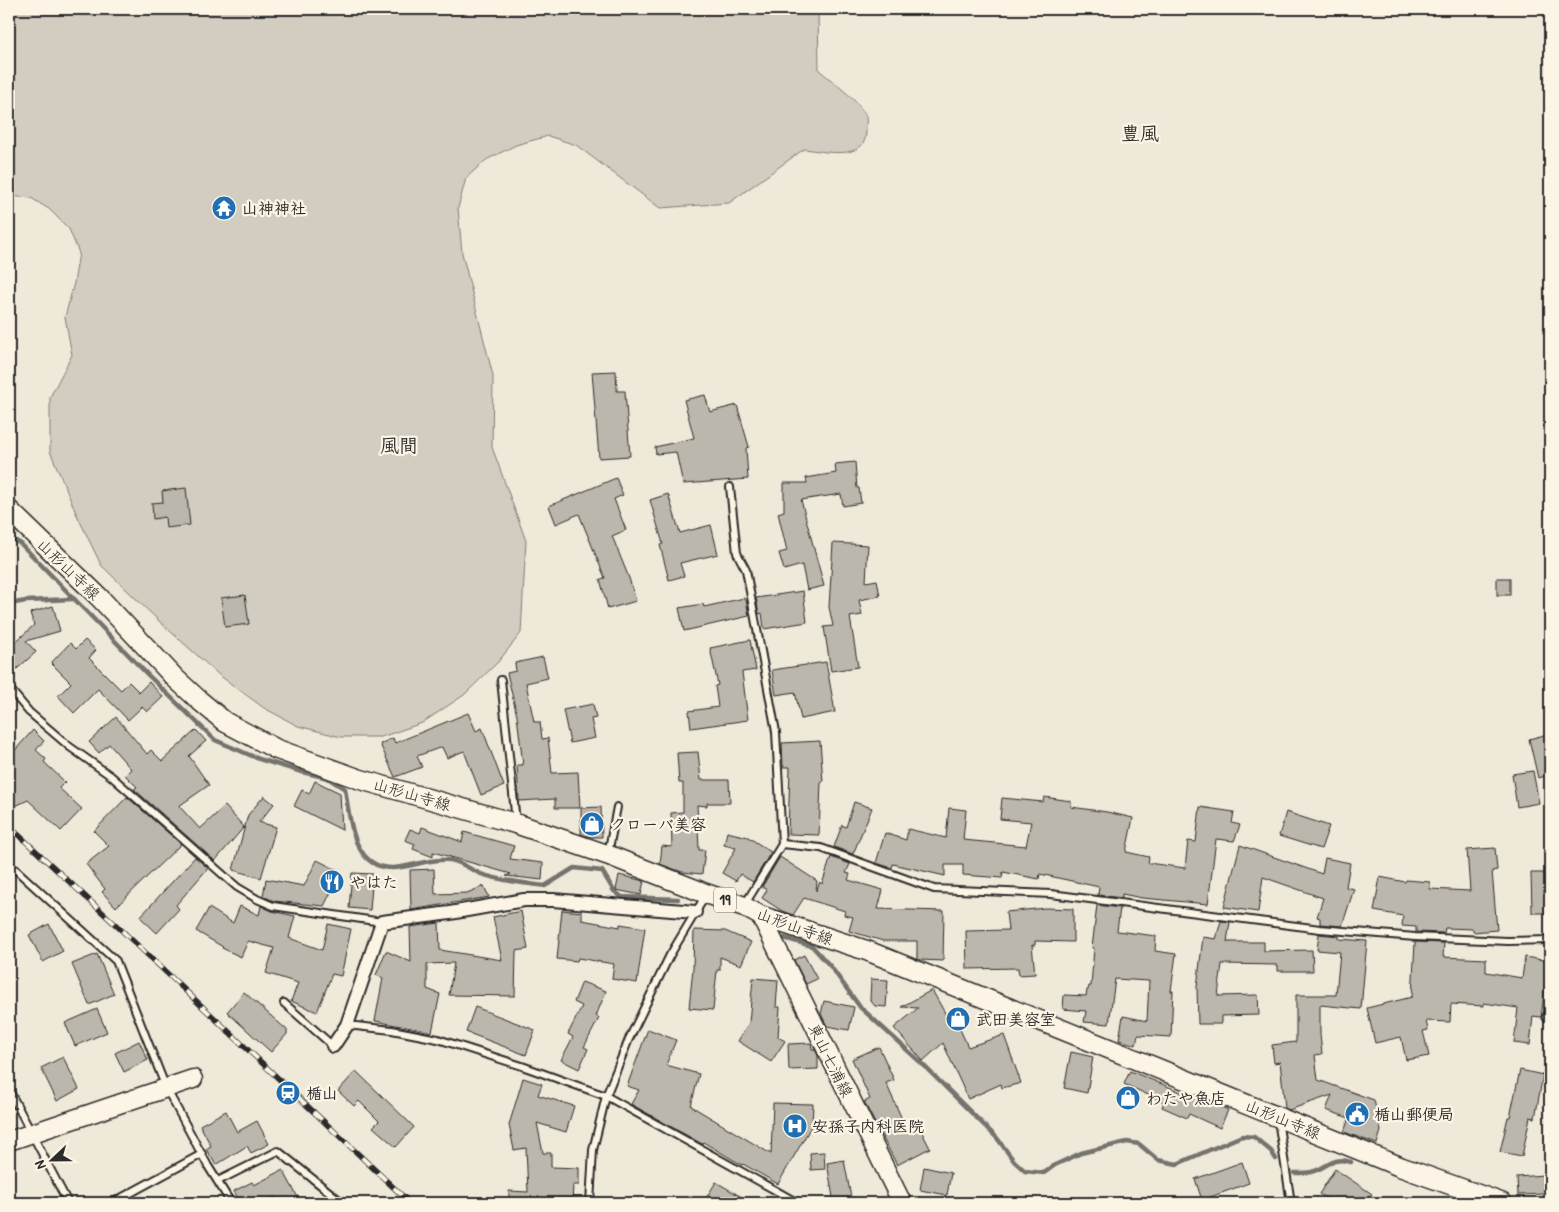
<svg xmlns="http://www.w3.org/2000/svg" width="1559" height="1212" font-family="'Patrick Hand','Klee One',sans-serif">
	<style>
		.green { fill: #d2cdc0; stroke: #7e7c76 }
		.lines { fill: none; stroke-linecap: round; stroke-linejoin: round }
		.stream { stroke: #75736d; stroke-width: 4.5 }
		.building { fill: #bcb7ac; stroke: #2b2b2b }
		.lane-casing { stroke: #2b2b2b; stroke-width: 10 }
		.street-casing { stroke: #2b2b2b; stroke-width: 16 }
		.secondary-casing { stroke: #2b2b2b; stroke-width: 21 }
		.primary-casing { stroke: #2b2b2b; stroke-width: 22 }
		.lane { stroke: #fcf5e5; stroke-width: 6 }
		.street { stroke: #fcf5e5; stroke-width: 12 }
		.secondary { stroke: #fcf5e5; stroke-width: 18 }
		.primary { stroke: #fcf5e5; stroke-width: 19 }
		.rail-casing { stroke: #2b2b2b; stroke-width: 5.5 }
		.rail { stroke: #fcf5e5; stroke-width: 4; stroke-dasharray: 11; stroke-linecap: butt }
		.labels { text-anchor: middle; stroke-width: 4.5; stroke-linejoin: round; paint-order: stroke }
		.shield { fill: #fcf5e5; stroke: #6a6863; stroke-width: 1 }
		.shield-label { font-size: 15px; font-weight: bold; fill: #2b2b2b }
		.poi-label { font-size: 16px; font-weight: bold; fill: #2b2b2b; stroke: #fcf5e5; text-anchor: start }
		.street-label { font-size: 16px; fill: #2b2b2b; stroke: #fcf5e5 }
		.quarter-label { font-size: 19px; font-weight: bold; fill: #2b2b2b; stroke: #fcf5e5 }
	</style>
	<rect width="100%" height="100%" fill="#efe9da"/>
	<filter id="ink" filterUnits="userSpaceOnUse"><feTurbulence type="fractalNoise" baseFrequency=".02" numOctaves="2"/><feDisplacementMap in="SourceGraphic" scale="10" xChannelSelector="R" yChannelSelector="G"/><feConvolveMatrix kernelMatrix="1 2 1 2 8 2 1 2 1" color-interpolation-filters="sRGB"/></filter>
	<g filter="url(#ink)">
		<!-- green -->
		<path class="green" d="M9 9H818L819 70C832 81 859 101 866 116 867 120 866 127 866 132 866 162 823 151 804 149L729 203 660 208 576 145 548 136 516 145 486 160 466 178 458 208 462 253 493 376 492 447 526 541 521 633 498 662 464 695 422 723 381 737H341L298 726 264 708 219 675 160 622 101 565 76 513 50 451V397L72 355 65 317 74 283 79 253 69 229 49 209 31 198 9 196Z"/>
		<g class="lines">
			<!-- stream -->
			<g class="stream">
				<path d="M9 537 21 544 148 675 215 740 259 759 302 772 328 778 345 789C350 818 352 869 393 868 412 867 430 858 450 860 460 861 471 870 481 874 501 881 524 883 545 886L574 868 602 871 614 891 622 897 678 899"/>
				<path d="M9 604 26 601 73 599"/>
				<path d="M784 938 812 946 831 967 860 1007 917 1059 997 1138 1014 1161 1025 1171 1044 1173 1055 1165 1081 1153 1127 1142 1139 1144 1158 1160 1177 1164 1230 1141 1242 1136 1254 1137 1271 1151 1276 1159"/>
				<path d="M1294 1173C1299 1173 1306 1173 1311 1172 1328 1168 1331 1156 1351 1162"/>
			</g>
		</g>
		<!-- building -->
		<g class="building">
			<path d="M616 371 617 391H625L630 456 599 458 592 372Z"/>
			<path d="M705 395 710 412 737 405 749 447 746 448 748 479 683 484 676 452 656 454 655 447 694 438 684 400Z"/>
			<path d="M855 462 857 488H859L861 503 843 506 841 494 801 500 824 586 807 590 802 565 784 570 779 553 787 551 778 513 784 511V483H807L806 478 836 473 835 464Z"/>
			<path d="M616 478 623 495 614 499 626 530 612 536 629 578 636 601 608 609 600 579 605 578 579 514 556 524 549 506Z"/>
			<path d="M186 488 190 525 166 528 165 517 153 519 152 503 163 502 162 491Z"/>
			<path d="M668 494 680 533 711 525 718 554 680 563 684 576 669 580 660 545 663 544 650 500Z"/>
			<path d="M833 543 868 545 866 582 877 580 880 596 859 600 862 615 850 617 858 667 831 671 824 627 833 626 829 607Z"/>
			<rect x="1497" y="578" width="13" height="17"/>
			<path d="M803 591 807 622 764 629 762 613 759 614 756 598Z"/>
			<path d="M245 595 249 624 225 627 221 598Z"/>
			<path d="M744 598V600H746L749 616 684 631 679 608 703 604 704 607Z"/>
			<path d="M53 606 60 631 26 641 36 652 9 676V648L34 625 30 613Z"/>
			<path d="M85 640 96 650 89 658 121 690 129 682 139 692 149 682 163 697 147 712 142 707 128 720 98 689 74 713 58 696 71 683 51 663 70 643 76 649Z"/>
			<path d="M750 640 756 670 742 672 748 720 691 728 689 711 718 707 715 686 718 685 710 648Z"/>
			<path d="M543 657 548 678 526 683 534 722H540L542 739 548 738 552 773 578 772 580 808H555V799L519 801 517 765H523L517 716 507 673 516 671 515 663Z"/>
			<path d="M826 662 835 712 801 719 795 692 776 695 772 670Z"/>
			<path d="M593 704 596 718 591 719 595 738 570 743 563 710Z"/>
			<path d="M468 713 476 731 482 728 504 786 481 795 464 751 447 758 442 747 417 756 422 767 395 777 380 744 393 738 395 743Z"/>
			<path d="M116 717 147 754 151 750 162 761 196 730 206 741 189 756 209 785 179 806 200 829 225 806 244 827 215 861 134 789 137 787 125 775 131 769 109 744 99 753 89 742Z"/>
			<path d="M33 730 44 741 36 750 46 759 44 762 65 782 59 788 82 809 61 831 28 800 9 809V757Z"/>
			<path d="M1548 734 1550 742V775L1538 778 1529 739Z"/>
			<path d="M820 741 823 782H821L819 835 788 834 790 767H783L782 743Z"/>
			<path d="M698 752 701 780H729L730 803H707V806L697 805 699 850H705L702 874 682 872 660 864 662 846 672 847 671 813 683 812V783H679L677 753Z"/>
			<path d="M1533 771 1539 803 1517 807 1512 774Z"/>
			<path d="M315 781 340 793 342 830 294 806 302 790 309 794Z"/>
			<path d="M264 796 274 804 259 822 276 827 261 878 233 870 248 815Z"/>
			<path d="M127 797 181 844 116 907 102 892 105 889 86 864 109 846 94 831Z"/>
			<path d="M1044 797 1071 801V807L1107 812 1133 818 1126 852 1149 857 1148 863 1185 868 1188 841 1196 842 1200 807 1234 812 1232 823 1240 825 1234 841 1216 839 1208 904 1142 898 1122 894V898L1098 895 1099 887 1040 874 1039 879 1003 872 1002 878 963 875V865H945V876L893 864 892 868 876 863 885 833 906 840 908 829 946 838 949 808 966 810 963 840 1026 846 1031 822 1000 819 1002 798 1043 802Z"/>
			<path d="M854 802 872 808 853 854 834 847 842 825 846 827Z"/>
			<path d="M601 807 602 837H590L581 834V808Z"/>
			<path d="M1286 812 1329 826 1321 849 1279 836Z"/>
			<path d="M422 827 462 842 464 832 514 846 510 859 543 863 542 880 506 876 511 874 433 852V857L413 849 415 844 405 840 410 829 420 833Z"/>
			<path d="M727 832 748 837 771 852 753 882 740 874 736 881 722 873 736 848 724 845Z"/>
			<path d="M1240 845 1322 874 1325 858 1350 863 1346 887 1354 889 1342 926 1320 924V918L1317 917 1323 898 1263 877 1258 912 1224 907Z"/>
			<path d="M1495 848 1497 870 1492 871 1497 930 1473 932V929L1445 928 1444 933 1416 932V927L1402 926 1403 916 1374 911 1380 877 1405 882 1406 880 1430 882V889L1470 891 1467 850Z"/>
			<path d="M195 857 208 868 176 905 179 909 157 933 140 917Z"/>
			<path d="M780 857 817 881 816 891 820 882 822 884 831 857 850 864 846 873 850 874 848 880 883 890 878 909 944 911 943 961 921 960 917 959V941H883L849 931 853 917 844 915 845 911 804 898 793 915 782 911 762 898 767 890 762 887Z"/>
			<path d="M317 860 341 872 324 906 274 901 263 896 266 879 304 886Z"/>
			<path d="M434 869 435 894 467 893 484 886 489 897 411 910 410 870Z"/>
			<path d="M352 873 373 874 370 910 349 908Z"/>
			<path d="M1531 873H1550V913H1532Z"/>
			<path d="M619 875 644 881 641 895 616 890Z"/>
			<path d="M1097 905 1120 908 1117 931 1156 936 1155 951 1176 954 1171 991H1173L1171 1037 1138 1035 1136 1045 1119 1040 1123 1016 1147 1021 1149 981 1115 979 1109 1024 1084 1022 1086 1011 1063 1009 1064 995 1086 996 1087 990H1088L1089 986H1091L1094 948H1092Z"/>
			<path d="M240 906 259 915 261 906 272 911 295 916 289 938 322 950 328 924 351 929 341 976 332 974 317 1012 291 1001 298 983 266 973 274 948 248 941 241 957 222 948 223 947 196 931 209 908 233 923Z"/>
			<path d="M1045 908 1073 909V942L1035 941V945H1032L1035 974 1019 975 1018 968 967 969 966 931 1008 930 1006 912Z"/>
			<path d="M562 910 582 912V920L620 927V924L645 928 637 983 612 979 614 964 578 958 577 961 557 959Z"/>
			<path d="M521 911 528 949 516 951 515 996 449 995 454 963 427 964V989L440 994 432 1032 375 1021 383 978 376 975 386 951 411 962 410 927 439 923 440 950 502 960 493 917Z"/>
			<path d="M1221 921 1230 922 1227 942H1264V951L1312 950 1313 971H1278V965L1222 964 1218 996 1258 995 1259 1015 1221 1016V1024H1198L1197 987 1203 937 1216 939Z"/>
			<path d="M49 924 63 951 43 962 29 935Z"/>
			<path d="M694 930 725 931 751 942 741 965 720 957V970H717L713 1010 689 1008 693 968Z"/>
			<path d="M1319 934 1339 936V939L1367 941 1361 1009 1320 1005V1034L1322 1054 1315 1055 1318 1080 1374 1100 1381 1131 1377 1144 1344 1132 1349 1118 1326 1110 1332 1095 1289 1110 1285 1108 1280 1062 1274 1063 1272 1045 1296 1042V995H1336L1340 952 1317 950Z"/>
			<path d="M1415 942 1444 943 1443 957 1486 959V972L1522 978 1525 957 1548 961 1541 1017 1533 1016 1530 1045 1514 1043 1518 1008 1484 1003V1006L1451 1004 1450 1022 1426 1021 1428 1030 1423 1031 1429 1056 1406 1060 1401 1037 1375 1043 1367 1008 1412 997Z"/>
			<path d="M97 954 114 994 89 1005 72 964Z"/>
			<path d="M804 955 817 979 806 984 794 960Z"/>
			<path d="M753 978 778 980 776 1007H780L778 1037 785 1041 771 1062 738 1041 749 1023Z"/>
			<path d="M871 979 888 980 886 1007 875 1006 870 1000Z"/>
			<path d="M582 982 606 991 596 1016 599 1018 584 1047 588 1049 579 1069 561 1060 573 1037 568 1034 582 1006 574 1002Z"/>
			<path d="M932 990 954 1029 959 1027 968 1047 1004 1035 1021 1083 1002 1088 1001 1084 968 1099 943 1043 923 1061 894 1028 918 1008 901 1007Z"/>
			<path d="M244 992 287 1030V1034L271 1052 227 1012Z"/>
			<path d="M824 1001 854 1007 849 1030 827 1026 821 1014Z"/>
			<path d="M475 1007 535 1030 526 1055 466 1032Z"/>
			<path d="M97 1009 107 1032 75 1046 65 1023Z"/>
			<path d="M648 1029 676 1040 666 1065 699 1074 691 1106 771 1154 773 1103 813 1104 812 1125 778 1184 743 1164 742 1165 703 1142 702 1144 631 1104 639 1090 627 1086Z"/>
			<path d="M139 1041 148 1060 124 1072 115 1053Z"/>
			<path d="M811 1043 812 1049H815L818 1056V1069L789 1070 788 1044Z"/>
			<path d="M879 1047 894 1080 886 1083 906 1128 917 1123 930 1148 897 1165 864 1102 870 1099 852 1059Z"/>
			<path d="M1071 1052 1093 1057 1087 1093 1064 1088Z"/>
			<path d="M63 1057 79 1089 57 1101 41 1068Z"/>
			<path d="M1520 1070 1543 1075 1535 1118 1530 1117 1522 1156 1500 1152 1508 1117H1510Z"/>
			<path d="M356 1071 414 1127 396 1147 373 1127 379 1121 359 1101 354 1106 338 1091Z"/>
			<path d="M1130 1071 1201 1100 1202 1098 1228 1110 1220 1128 1189 1114 1187 1118 1162 1107 1164 1102 1124 1084Z"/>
			<path d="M523 1078 542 1084 538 1095 574 1106 566 1132 537 1123 543 1153H551V1167L579 1168V1185H573L572 1203H509V1191L528 1192 526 1148 514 1150 509 1125Z"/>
			<path d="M226 1111 237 1132 257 1121 269 1144 251 1153 247 1146 216 1165 206 1149 211 1146 200 1125Z"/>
			<path d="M824 1152 825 1169 811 1170 810 1153Z"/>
			<path d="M844 1160 852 1203H834L827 1163Z"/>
			<path d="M1242 1162 1249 1183 1202 1200 1195 1179Z"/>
			<path d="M924 1167 951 1173 947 1195 920 1190Z"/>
			<path d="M1335 1169 1372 1194 1366 1203H1334L1319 1194Z"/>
			<path d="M283 1170 301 1203H279L275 1197 269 1200 268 1198 258 1203H240L234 1191 252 1182 254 1185Z"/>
			<path d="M1544 1175 1546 1194 1518 1195 1517 1177Z"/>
			<path d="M716 1182 752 1203H703Z"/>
		</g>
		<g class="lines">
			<defs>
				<g id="lane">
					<path d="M730 487 737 553 746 570 776 732 782 844"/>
					<path d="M501 680 516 822"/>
					<path d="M9 688 29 712 70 747 111 776 237 887 257 899 273 906 382 922"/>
					<path d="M608 854 617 807"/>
					<path d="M9 872 15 869 116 961 166 1088 208 1166 231 1203"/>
					<path d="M745 904 782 844 821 848 934 889 1051 894 1320 929 1415 937 1508 941 1550 940"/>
					<path d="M284 1003 333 1046"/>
					<path d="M1546 1017 1550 1011"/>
					<path d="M347 1025 392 1030 438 1039 522 1066 606 1096 798 1203"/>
					<path d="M9 1090 68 1203"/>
					<path d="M1278 1120 1291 1203"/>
					<path d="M218 1181 278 1151 343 1203"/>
					<path d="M112 1203 202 1154"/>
					<path d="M590 1203 593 1150 606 1096 629 1039 670 955 706 895"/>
				</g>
				<path id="street" d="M333 1046 347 1025 382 922 450 913 524 900H553L695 912"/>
				<g id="secondary">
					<path d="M761 916 902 1203"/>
					<path d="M9 1141 193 1079"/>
				</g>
				<path id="primary" d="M9 510 99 597 175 678 200 701 225 722 276 749 359 779 517 824 608 855 707 894 743 906 761 916 868 951 1401 1167 1502 1203"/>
			</defs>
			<!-- lane casing -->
			<use href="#lane" class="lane-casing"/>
			<!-- street casing -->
			<use href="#street" class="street-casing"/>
			<!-- secondary casing -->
			<use href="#secondary" class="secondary-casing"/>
			<!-- primary casing -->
			<use href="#primary" class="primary-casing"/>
			<!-- lane -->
			<use href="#lane" class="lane"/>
			<!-- street -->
			<use href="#street" class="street"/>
			<!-- secondary -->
			<use href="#secondary" class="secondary"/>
			<!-- primary -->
			<use href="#primary" class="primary"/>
			<defs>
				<path id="rail" d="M9 826 115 924 410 1203"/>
			</defs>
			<!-- rail casing -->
			<use href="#rail" class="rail-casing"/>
			<!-- rail -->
			<use href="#rail" class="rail"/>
		</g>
	</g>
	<!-- icons -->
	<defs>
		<symbol id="temple-disc" viewBox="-11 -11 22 22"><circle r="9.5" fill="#1f6fb2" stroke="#fcf5e5"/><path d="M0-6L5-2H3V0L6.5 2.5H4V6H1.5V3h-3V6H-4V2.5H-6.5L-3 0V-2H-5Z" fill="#fff"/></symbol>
		<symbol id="shop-disc" viewBox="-11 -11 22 22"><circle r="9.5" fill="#1f6fb2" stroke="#fcf5e5"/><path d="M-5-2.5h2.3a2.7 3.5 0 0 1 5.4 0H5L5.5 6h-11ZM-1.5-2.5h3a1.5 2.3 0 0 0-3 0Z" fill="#fff"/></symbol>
		<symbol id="restaurant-disc" viewBox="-11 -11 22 22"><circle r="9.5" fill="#1f6fb2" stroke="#fcf5e5"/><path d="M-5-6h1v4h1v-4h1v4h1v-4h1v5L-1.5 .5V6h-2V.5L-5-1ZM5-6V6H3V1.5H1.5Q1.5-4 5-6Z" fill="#fff"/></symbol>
		<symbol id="station-disc" viewBox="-11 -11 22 22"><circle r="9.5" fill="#1f6fb2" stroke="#fcf5e5"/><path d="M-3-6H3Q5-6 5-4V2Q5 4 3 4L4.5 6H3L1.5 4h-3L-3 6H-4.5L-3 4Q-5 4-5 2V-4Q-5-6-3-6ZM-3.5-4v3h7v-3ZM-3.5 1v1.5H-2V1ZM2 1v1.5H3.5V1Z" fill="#fff"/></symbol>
		<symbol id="civic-disc" viewBox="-11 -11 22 22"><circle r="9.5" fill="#1f6fb2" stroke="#fcf5e5"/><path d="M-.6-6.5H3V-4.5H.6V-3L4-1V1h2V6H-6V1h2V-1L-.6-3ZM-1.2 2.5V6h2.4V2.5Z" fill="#fff"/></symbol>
		<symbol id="hospital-disc" viewBox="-11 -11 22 22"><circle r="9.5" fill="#1f6fb2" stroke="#fcf5e5"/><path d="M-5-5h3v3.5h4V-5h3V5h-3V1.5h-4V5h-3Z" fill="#fff"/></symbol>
	</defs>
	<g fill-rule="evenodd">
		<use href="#temple-disc" x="210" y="194" width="28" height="28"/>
		<use href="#shop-disc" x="578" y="810" width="28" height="28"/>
		<use href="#restaurant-disc" x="318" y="868" width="28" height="28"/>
		<use href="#shop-disc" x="944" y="1005" width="28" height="28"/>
		<use href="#station-disc" x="274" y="1079" width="28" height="28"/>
		<use href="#shop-disc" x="1114" y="1084" width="28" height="28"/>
		<use href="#civic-disc" x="1343" y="1100" width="28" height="28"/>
		<use href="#hospital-disc" x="781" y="1112" width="28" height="28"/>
	</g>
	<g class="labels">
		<!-- shield labels -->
		<rect class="shield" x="714" y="887.5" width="22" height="25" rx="4"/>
		<g class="shield-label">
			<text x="725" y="905">19</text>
		</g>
		<!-- poi labels -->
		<g class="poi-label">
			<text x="242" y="214">山神神社</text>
			<text x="610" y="830">クローバ美容</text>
			<text x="350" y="888">やはた</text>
			<text x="976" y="1025">武田美容室</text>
			<text x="306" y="1099">楯山</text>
			<text x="1146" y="1104">わたや魚店</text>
			<text x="1374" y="1120">楯山郵便局</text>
			<text x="812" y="1132">安孫子内科医院</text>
		</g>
		<!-- street labels -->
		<g class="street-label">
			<text transform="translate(69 569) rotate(44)" y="6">山形山寺線</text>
			<text transform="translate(412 794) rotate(16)" y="6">山形山寺線</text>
			<text transform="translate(795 926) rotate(20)" y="6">山形山寺線</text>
			<text transform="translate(831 1060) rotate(64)" y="6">東山七浦線</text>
			<text transform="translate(1283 1119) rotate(22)" y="6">山形山寺線</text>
		</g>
		<!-- quarter labels -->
		<g class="quarter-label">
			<text x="1140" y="140">豊風</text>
			<text x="399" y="452">風間</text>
		</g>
	</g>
	<!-- margin -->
	<rect width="1559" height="1212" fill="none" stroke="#fcf5e5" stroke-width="30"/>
	<rect x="15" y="15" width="1529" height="1182" fill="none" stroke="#2b2b2b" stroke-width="2" filter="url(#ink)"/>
	<!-- north arrow -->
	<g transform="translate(52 1160) rotate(248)" stroke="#fcf5e5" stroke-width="4" paint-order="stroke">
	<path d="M0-4L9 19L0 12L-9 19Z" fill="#2b2b2b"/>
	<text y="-8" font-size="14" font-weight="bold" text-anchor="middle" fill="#2b2b2b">N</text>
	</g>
</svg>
